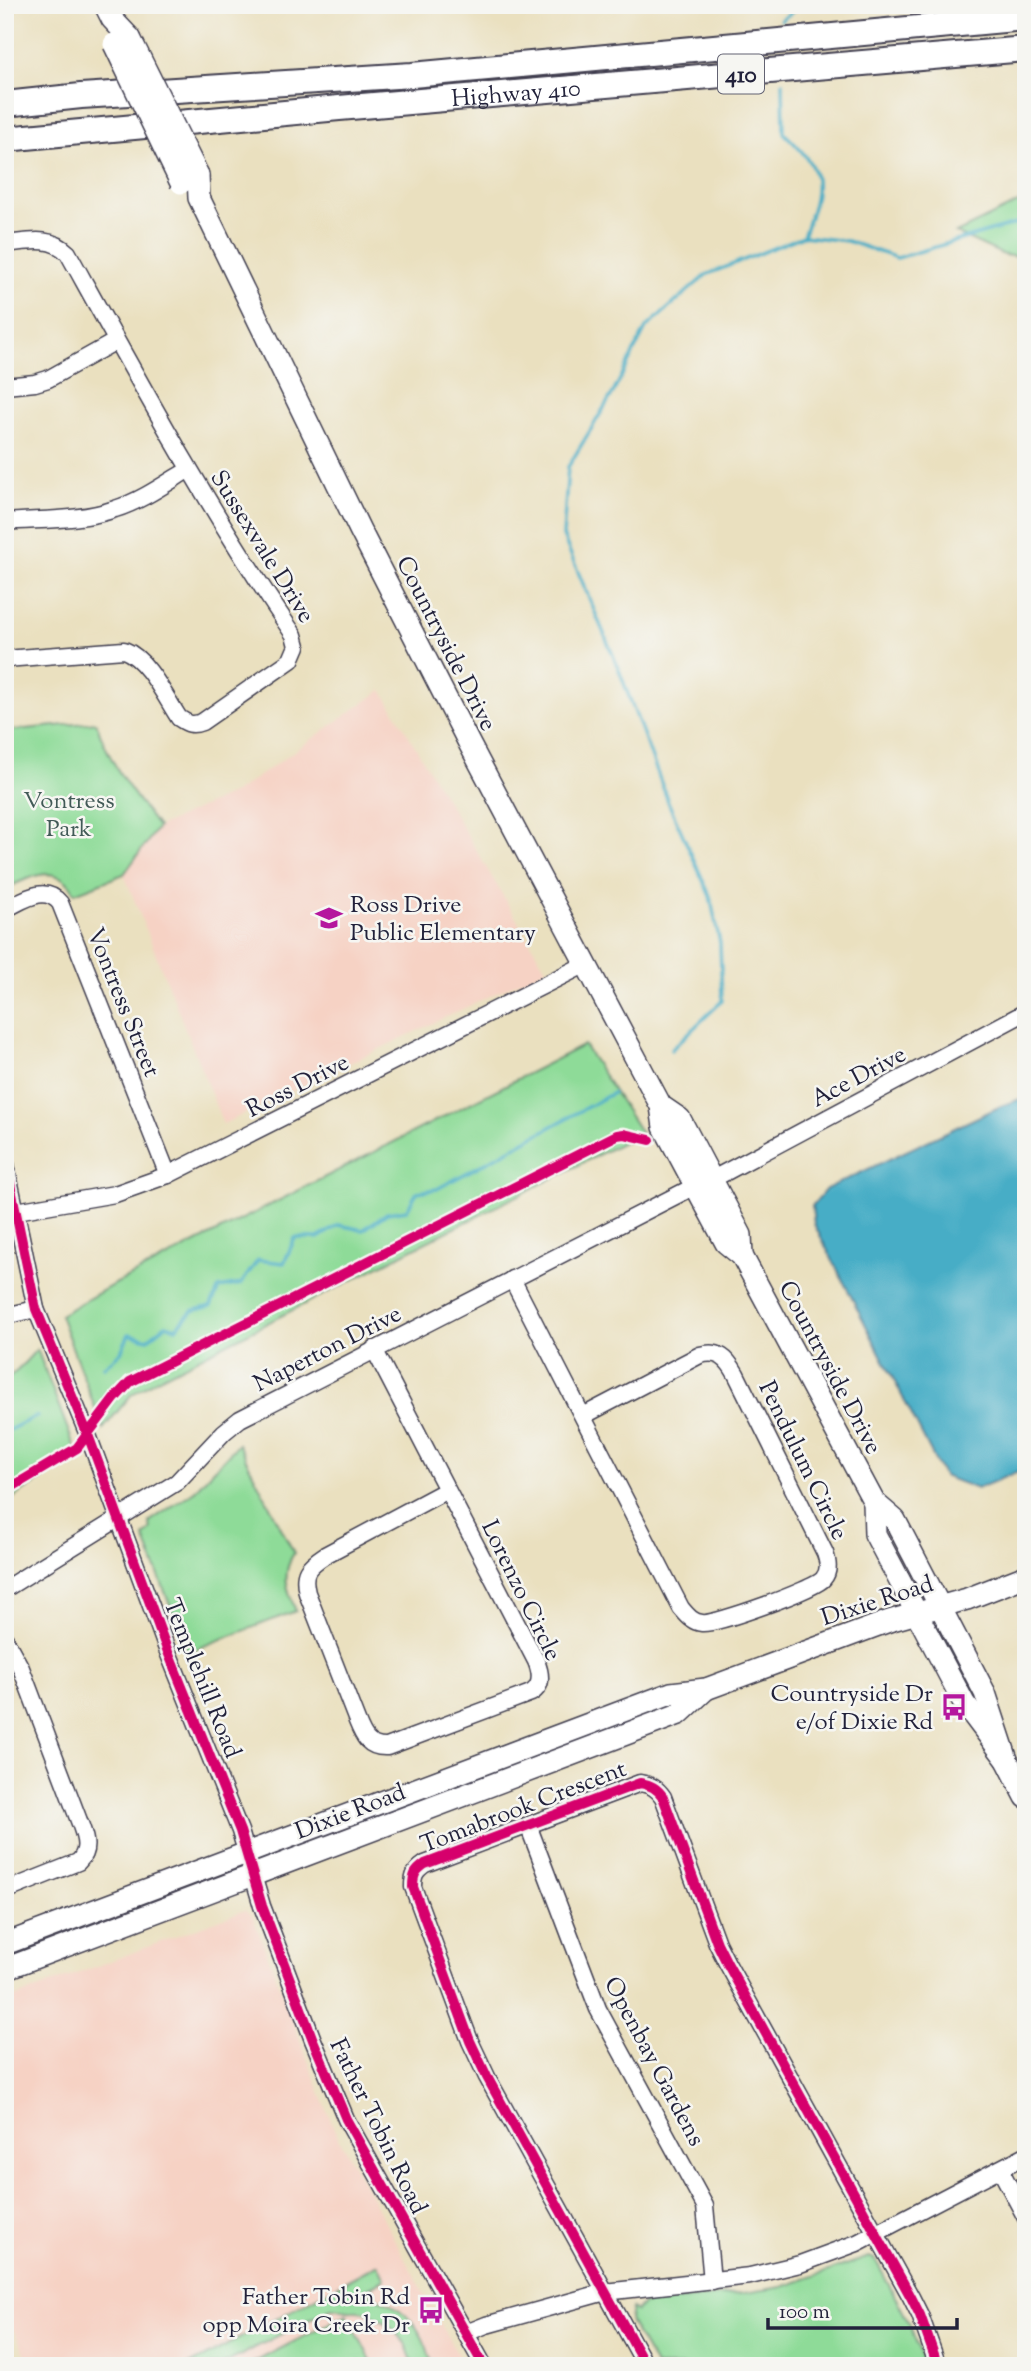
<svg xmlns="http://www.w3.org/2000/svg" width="1031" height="2371" font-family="'Sorts Mill Goudy',serif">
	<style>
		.built { fill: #f6d2c4 }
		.green { fill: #8edb98; stroke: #587e6a; stroke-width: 2 }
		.water { fill: #46adc6; stroke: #346880; stroke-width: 2 }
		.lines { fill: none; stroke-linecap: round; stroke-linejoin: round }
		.stream { stroke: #46adc6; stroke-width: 3.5 }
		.minor-casing { stroke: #403e4f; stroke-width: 19 }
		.major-casing { stroke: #403e4f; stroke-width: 24 }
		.highway-casing { stroke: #403e4f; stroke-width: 28 }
		.minor { stroke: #fff; stroke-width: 16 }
		.major { stroke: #fff; stroke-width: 21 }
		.highway { stroke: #fff; stroke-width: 24 }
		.major-bridge-casing { stroke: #403e4f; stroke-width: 24; stroke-linecap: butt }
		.major-bridge { stroke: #fff; stroke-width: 21 }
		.cycleway-casing { stroke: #f6f6f2; stroke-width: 15 }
		.cycleway { stroke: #d6006c; stroke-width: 10 }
		.labels { text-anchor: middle; stroke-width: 5; stroke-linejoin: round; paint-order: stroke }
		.shield { fill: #f6f6f2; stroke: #626272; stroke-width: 2 }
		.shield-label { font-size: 23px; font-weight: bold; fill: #22223b }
		.street-label { font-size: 24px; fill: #22223b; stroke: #f6f6f2 }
		.park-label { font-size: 24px; fill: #425a57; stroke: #f6f6f2 }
		.poi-label { font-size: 24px; fill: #22223b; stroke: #f6f6f2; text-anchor: end }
	</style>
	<rect width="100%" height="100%" fill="#f6f6f2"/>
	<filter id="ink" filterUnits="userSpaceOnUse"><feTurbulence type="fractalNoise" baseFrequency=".0143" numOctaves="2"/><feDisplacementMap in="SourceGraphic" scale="14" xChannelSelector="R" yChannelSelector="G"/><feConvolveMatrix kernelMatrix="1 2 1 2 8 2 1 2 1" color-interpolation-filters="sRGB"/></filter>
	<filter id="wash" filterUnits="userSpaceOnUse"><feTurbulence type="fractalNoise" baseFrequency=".00686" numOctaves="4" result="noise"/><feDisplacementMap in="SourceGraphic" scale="28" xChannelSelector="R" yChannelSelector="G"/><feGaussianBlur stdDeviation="1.57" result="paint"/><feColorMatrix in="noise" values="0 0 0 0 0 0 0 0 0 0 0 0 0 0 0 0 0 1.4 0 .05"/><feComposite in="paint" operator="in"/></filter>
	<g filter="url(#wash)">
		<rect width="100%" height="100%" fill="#eae0bf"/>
		<!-- built -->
		<g class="built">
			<path d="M382 690 546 969 223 1124 124 874 158 827 236 792Z"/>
			<path d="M245 1910 253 1917 256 1925 335 2131 464 2366H32L5 2315V2001Z"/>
		</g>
		<!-- green -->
		<g class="green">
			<path d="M1026 199V258L1004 255 956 233Z"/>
			<path d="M96 722C110 765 131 791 158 827L124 874 75 893C58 861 30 877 5 889V731Z"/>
			<path d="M584 1045 641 1133 157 1379 131 1395 103 1429 60 1315 111 1286Z"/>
			<path d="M37 1349 78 1456 5 1503V1379L17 1371Z"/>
			<path d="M238 1444 294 1553C281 1574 287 1590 296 1611L188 1652 144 1537 151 1529 149 1522 193 1492Z"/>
			<path d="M869 2257 875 2259 909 2323 925 2366H655L632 2325 630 2320 632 2309 636 2312 643 2304 738 2294 782 2287Z"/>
			<path d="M378 2264 385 2279 366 2289C372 2299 385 2299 394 2306 416 2320 427 2341 432 2366H414L405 2343 388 2324 366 2312 331 2308 220 2366H188Z"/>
			<path d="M347 2314 374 2366H247Z"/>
		</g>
		<!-- water -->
		<path class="water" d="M1026 1097V1468L977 1489 943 1476 814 1224 812 1206 826 1189 1001 1106Z"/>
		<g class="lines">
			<!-- stream -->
			<g class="stream">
				<path d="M781 20 801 5"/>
				<path d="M783 82 784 133C825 172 822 185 803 236"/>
				<path d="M671 1050 722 1001 720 943 710 896 669 804 618 667 563 536 568 467 613 393 646 328 706 275 803 236 847 241 897 258 1026 221"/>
				<path d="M104 1367 121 1352 129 1334 148 1339 166 1325 176 1328 192 1311 211 1306 219 1288 241 1284 258 1260 284 1263 295 1238H318L339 1225 363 1230 387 1213 407 1210 417 1192 437 1189 613 1093"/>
				<path d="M5 1432 37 1416"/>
			</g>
		</g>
	</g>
	<g filter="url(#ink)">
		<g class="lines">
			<defs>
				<g id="minor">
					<path d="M5 244C28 242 50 235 68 253 140 383 210 512 294 635L297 646 291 660 202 722C192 726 188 724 179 718 165 697 148 659 124 650L5 659"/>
					<path d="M5 386 35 383 48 379 116 341"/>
					<path d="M5 522C41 519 81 521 115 509 141 501 165 484 188 470"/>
					<path d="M5 909C23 901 44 884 60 903L168 1175"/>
					<path d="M5 1160 36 1309 88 1435 168 1652 240 1831 262 1906 313 2040 346 2119 484 2366"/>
					<path d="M711 1180 1026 1012"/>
					<path d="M16 1211 115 1194 168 1175 586 964"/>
					<path d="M512 1279 681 1608C687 1615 692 1622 702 1623 715 1625 815 1589 823 1579 830 1571 828 1562 825 1553L736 1374C727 1358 719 1350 700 1355L583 1416"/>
					<path d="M5 1316 36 1309"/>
					<path d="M374 1349 536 1661C541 1673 543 1686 531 1693L387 1747C368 1748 363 1736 357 1721L307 1593C302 1572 307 1567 325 1555L447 1490"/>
					<path d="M5 1589 177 1482 224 1432 240 1419 695 1186"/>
					<path d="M5 1639 21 1668 81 1826C86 1840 89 1851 78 1862L5 1891"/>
					<path d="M528 1825 598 2009 705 2206 712 2281"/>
					<path d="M1000 2169 1026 2218"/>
					<path d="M466 2333 486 2325 605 2292 750 2276 800 2264 857 2243 1026 2155"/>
					<path d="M646 2366 487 2077 470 2041 413 1887C413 1875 415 1871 425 1864L640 1783C651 1785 657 1788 663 1797L717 1943 727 1963 911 2297 920 2315 938 2366"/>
				</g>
				<g id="major">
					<path d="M105 5 112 19 130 38"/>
					<path d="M198 175 199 198 360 530 470 745 661 1106 664 1127 726 1243 742 1256 874 1502 895 1520 985 1693 1007 1760"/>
					<path d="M661 1106 680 1119 741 1235 742 1256"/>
					<path d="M874 1502 875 1534 964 1703 1007 1760 1026 1797"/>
					<path d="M5 1944 671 1693 706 1689 889 1621 967 1599 1026 1576"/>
					<path d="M5 1969 679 1714 706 1689"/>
				</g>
				<g id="highway">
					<path d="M5 104 81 96 412 75 1026 18"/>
					<path id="s1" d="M5 139 339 108 1026 49"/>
				</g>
			</defs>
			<!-- minor casing -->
			<use href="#minor" class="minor-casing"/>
			<!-- major casing -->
			<use href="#major" class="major-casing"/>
			<!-- highway casing -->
			<use href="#highway" class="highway-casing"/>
			<!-- minor -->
			<use href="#minor" class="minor"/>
			<!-- major -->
			<use href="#major" class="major"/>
			<!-- highway -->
			<use href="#highway" class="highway"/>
			<defs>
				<g id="major-bridge">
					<path d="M130 38 198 175"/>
					<path d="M114 44 181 183"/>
				</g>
			</defs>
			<!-- major-bridge casing -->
			<use href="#major-bridge" class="major-bridge-casing"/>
			<!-- major-bridge -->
			<use href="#major-bridge" class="major-bridge"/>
			<defs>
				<g id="cycleway">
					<path d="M5 1160 36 1309 88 1435 168 1652 240 1831 262 1906 313 2040 346 2119 484 2366"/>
					<path d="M5 1491 77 1448 115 1398 130 1382 617 1135 624 1134 650 1140"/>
					<path d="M646 2366 487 2077 470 2041 413 1887C413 1875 415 1871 425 1864L640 1783C651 1785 657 1788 663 1797L717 1943 727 1963 911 2297 920 2315 938 2366"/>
				</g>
			</defs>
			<!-- cycleway casing -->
			<use href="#cycleway" class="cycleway-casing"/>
			<!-- cycleway -->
			<use href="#cycleway" class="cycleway"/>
		</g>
	</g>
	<!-- icons -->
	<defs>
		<symbol id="school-bare" viewBox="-9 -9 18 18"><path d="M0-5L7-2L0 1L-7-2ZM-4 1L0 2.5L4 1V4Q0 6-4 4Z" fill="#b5179e" stroke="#f6f6f2" stroke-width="2.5" paint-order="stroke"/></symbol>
		<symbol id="bus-bare" viewBox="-9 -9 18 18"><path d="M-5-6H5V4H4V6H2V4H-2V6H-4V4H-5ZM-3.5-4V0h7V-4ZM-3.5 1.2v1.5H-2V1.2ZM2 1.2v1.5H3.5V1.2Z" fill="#b5179e" stroke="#f6f6f2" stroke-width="2.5" paint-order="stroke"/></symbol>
	</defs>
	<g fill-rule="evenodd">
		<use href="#school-bare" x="310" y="899" width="38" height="38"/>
		<use href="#bus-bare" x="935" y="1688" width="38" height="38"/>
		<use href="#bus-bare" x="412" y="2291" width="38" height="38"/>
	</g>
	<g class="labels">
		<!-- shield labels -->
		<rect class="shield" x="718" y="54.5" width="46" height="39" rx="5"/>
		<g class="shield-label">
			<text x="741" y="82">410</text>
		</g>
		<!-- street labels -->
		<g class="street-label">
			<text dy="8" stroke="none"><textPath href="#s1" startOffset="513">Highway 410</textPath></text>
			<text transform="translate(263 546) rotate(58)" y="8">Sussexvale Drive</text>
			<text transform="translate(447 643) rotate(63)" y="8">Countryside Drive</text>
			<text transform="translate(124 1002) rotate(68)" y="8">Vontress Street</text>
			<text transform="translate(858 1076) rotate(-28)" y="8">Ace Drive</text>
			<text transform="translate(297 1085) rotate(-27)" y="8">Ross Drive</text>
			<text transform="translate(327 1348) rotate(-27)" y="8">Naperton Drive</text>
			<text transform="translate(831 1367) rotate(62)" y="8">Countryside Drive</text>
			<text transform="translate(804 1460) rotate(64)" y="8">Pendulum Circle</text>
			<text transform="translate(522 1590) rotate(64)" y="8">Lorenzo Circle</text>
			<text transform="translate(877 1600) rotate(-18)" y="8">Dixie Road</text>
			<text transform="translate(203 1678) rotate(68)" y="8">Templehill Road</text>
			<text transform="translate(523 1806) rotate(-21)" y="8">Tomabrook Crescent</text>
			<text transform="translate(350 1811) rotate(-21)" y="8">Dixie Road</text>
			<text transform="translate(655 2061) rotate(62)" y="8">Openbay Gardens</text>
			<text transform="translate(379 2126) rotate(64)" y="8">Father Tobin Road</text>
		</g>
		<!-- park labels -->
		<g class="park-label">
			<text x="69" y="808">Vontress<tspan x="69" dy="28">Park</tspan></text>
		</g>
		<!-- poi labels -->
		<g class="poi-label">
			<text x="350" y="912" text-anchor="start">Ross Drive<tspan x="350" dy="28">Public Elementary</tspan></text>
			<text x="933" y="1701">Countryside Dr<tspan x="933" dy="28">e/of Dixie Rd</tspan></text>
			<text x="410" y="2304">Father Tobin Rd<tspan x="410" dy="28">opp Moira Creek Dr</tspan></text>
		</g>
	</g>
	<!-- margin -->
	<rect width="1031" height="2371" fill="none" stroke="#f6f6f2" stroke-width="28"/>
	<!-- scale -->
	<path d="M768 2318v10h189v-10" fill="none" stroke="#22223b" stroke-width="3.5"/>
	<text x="779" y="2318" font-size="21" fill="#22223b" stroke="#f6f6f2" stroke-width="5" paint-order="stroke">100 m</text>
</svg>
